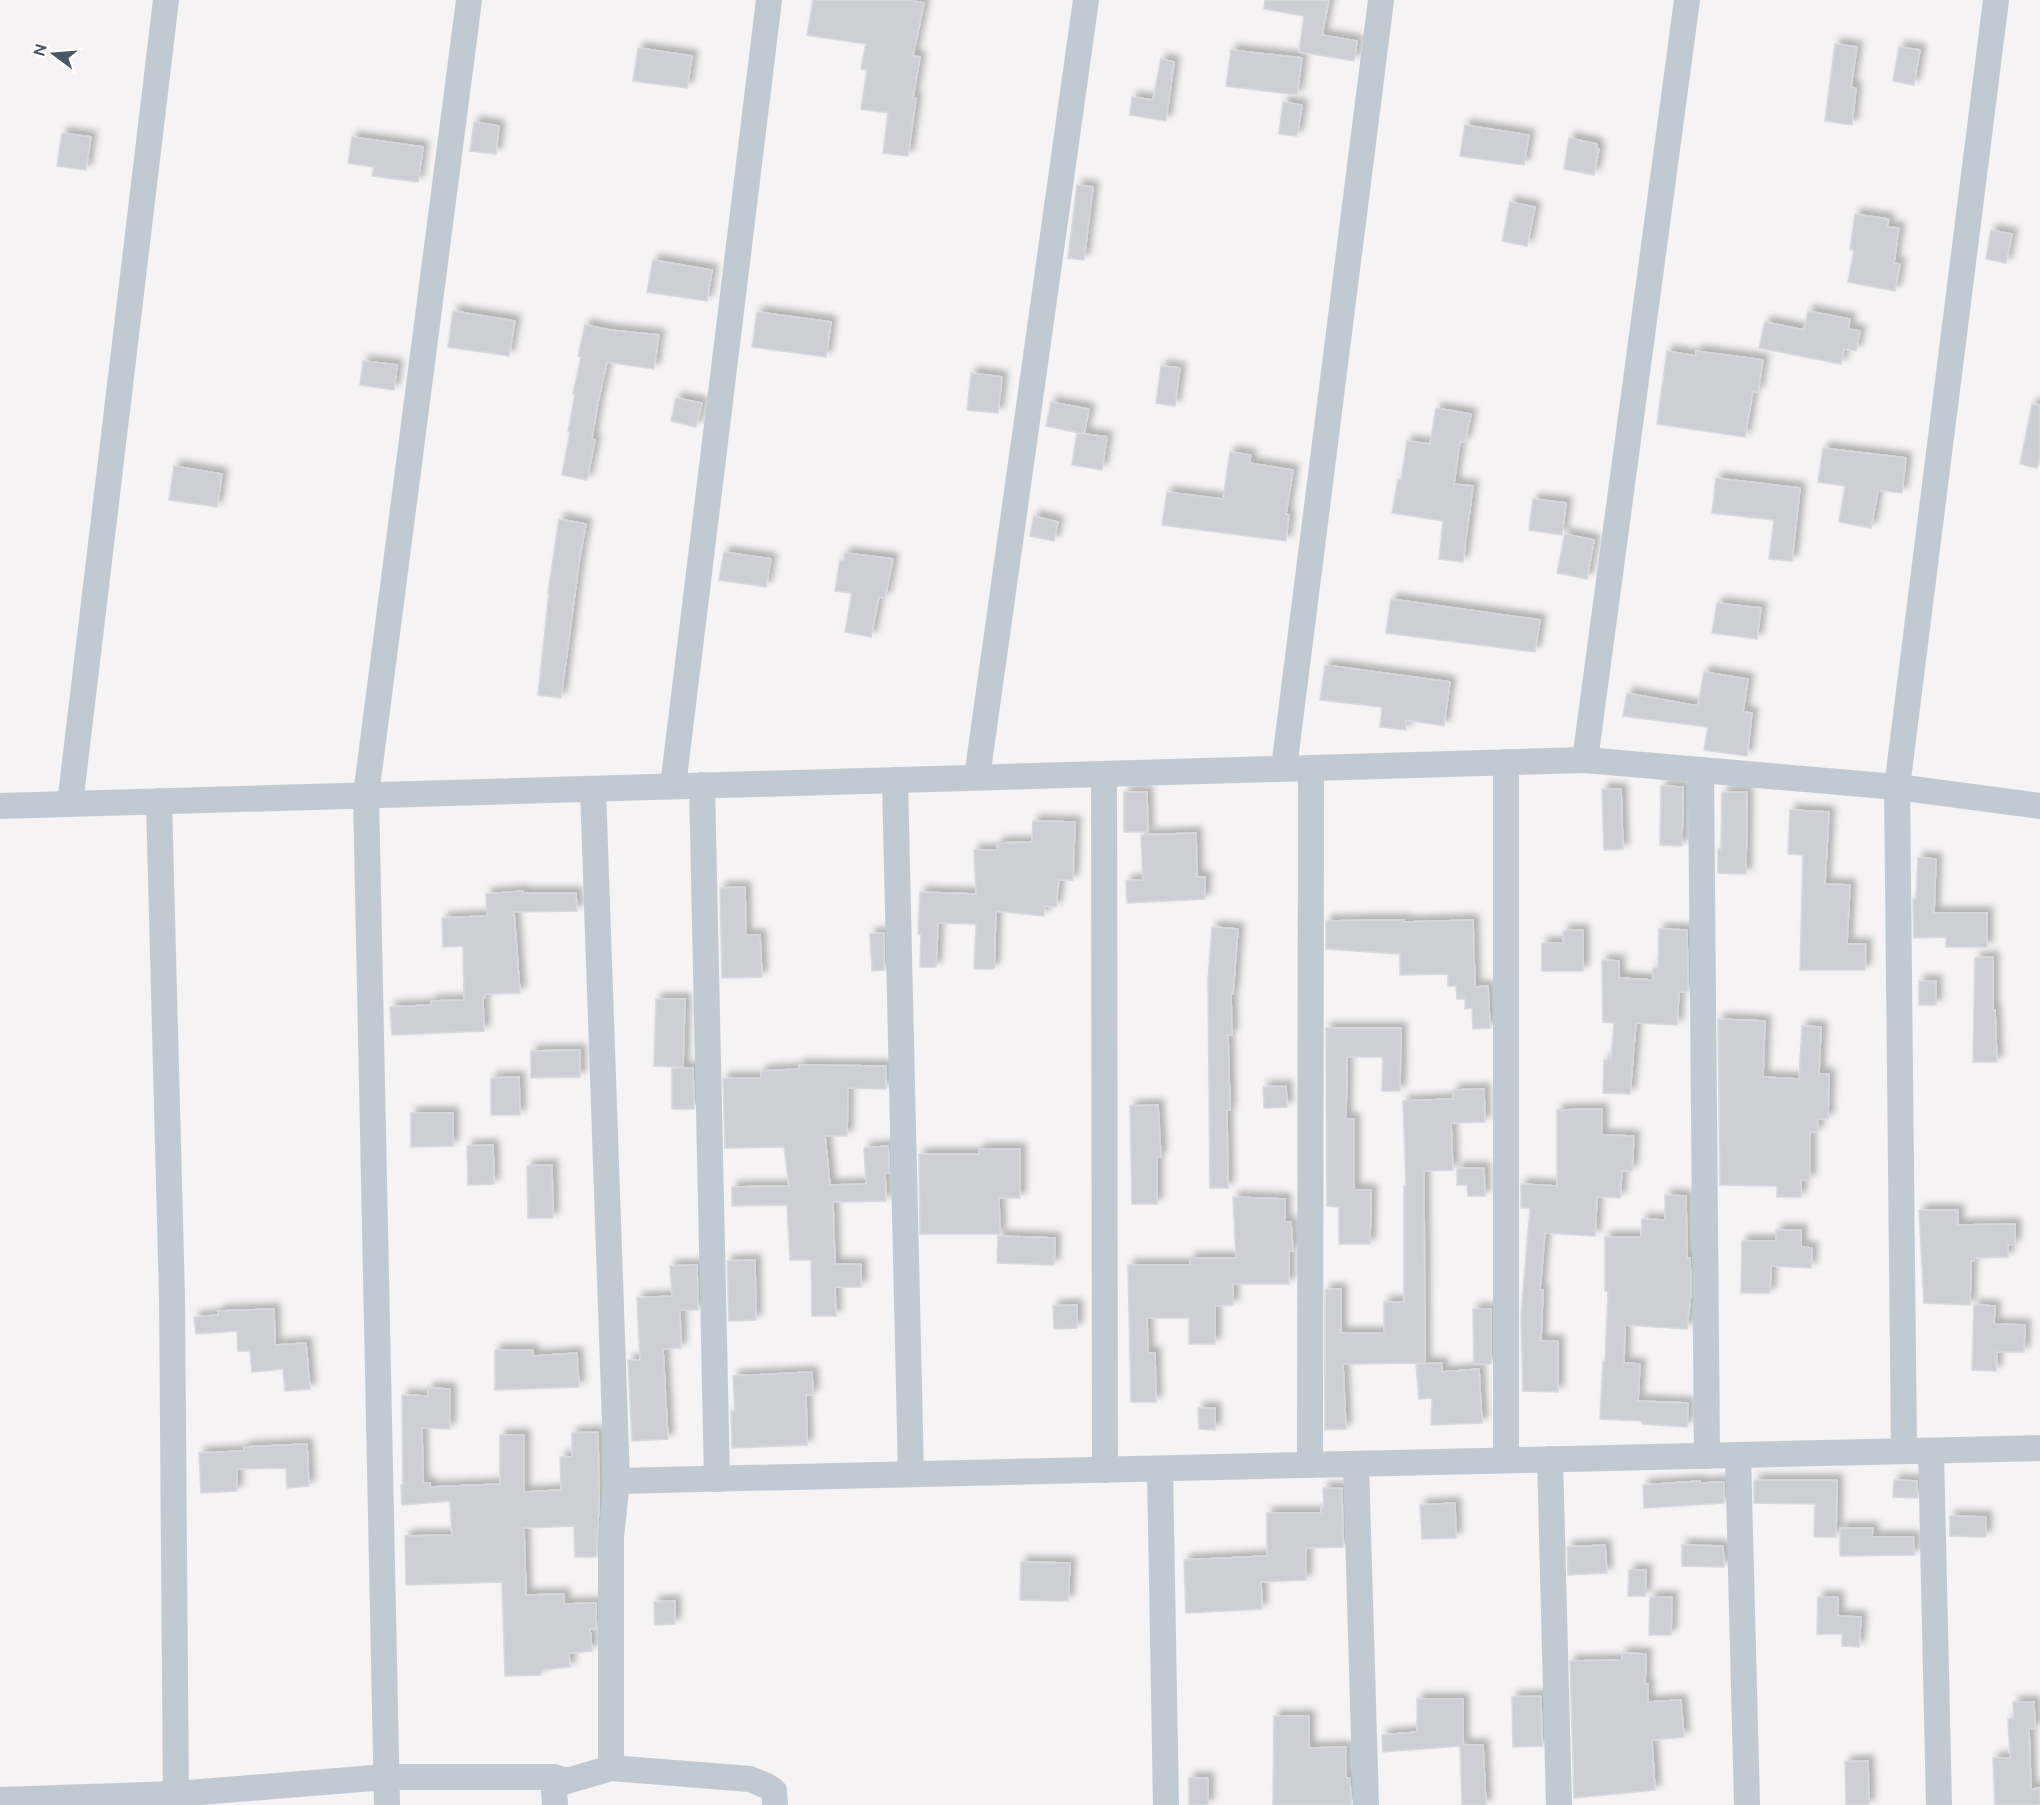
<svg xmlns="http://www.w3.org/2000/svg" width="2040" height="1805" font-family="Ubuntu,sans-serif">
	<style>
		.building { fill: #cdcfd5; stroke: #d7d9de; stroke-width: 1.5; filter: url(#shadow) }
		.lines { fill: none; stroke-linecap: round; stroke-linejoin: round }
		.minor { stroke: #c1cad2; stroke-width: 26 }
	</style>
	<defs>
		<filter id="shadow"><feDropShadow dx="5.5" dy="-5.5" stdDeviation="3" flood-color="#0004"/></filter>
	</defs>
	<rect width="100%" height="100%" fill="#f5f3f3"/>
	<!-- building -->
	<g class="building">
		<path d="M813 0H908L924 3 913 56 920 57 913 98H916L908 156 883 153 888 113 861 109 867 70 861 69 866 44 807 35Z"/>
		<path d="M1265 0H1329L1322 35 1357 41 1354 61 1299 52 1304 16 1264 9Z"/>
		<path d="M1835 44 1857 47 1851 87 1856 88 1852 125 1825 121Z"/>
		<path d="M1899 47 1920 50 1914 85 1893 81Z"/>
		<path d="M638 48 692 56 687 88 633 81Z"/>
		<path d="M1231 50 1302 58 1297 95 1226 86Z"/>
		<path d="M1161 59 1174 62 1166 121 1130 115 1132 97 1153 100Z"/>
		<path d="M1283 102 1302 105 1297 136 1279 134Z"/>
		<path d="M474 122 499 126 496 154 470 151Z"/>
		<path d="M1465 125 1529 135 1524 165 1460 156Z"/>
		<path d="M62 133 91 137 86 170 57 166Z"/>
		<path d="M352 137 423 147 418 182 372 176 374 167 348 163Z"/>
		<path d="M1569 138 1597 144 1596 148 1599 149 1594 175 1564 169Z"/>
		<path d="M1077 185 1093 187 1084 260 1068 258Z"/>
		<path d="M1510 202 1535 207 1527 246 1502 241Z"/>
		<path d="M1855 214 1889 219 1887 227 1899 228 1894 263 1900 264 1895 291 1848 282 1854 250H1850Z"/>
		<path d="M1991 230 2012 234 2006 263 1986 259Z"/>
		<path d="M653 260 712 270 707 301 647 292Z"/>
		<path d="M453 311 515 321 509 356 448 347Z"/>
		<path d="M1808 311 1850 319 1848 329 1860 331 1856 351 1844 349 1841 364 1759 348 1765 322 1804 330Z"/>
		<path d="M757 312 831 322 826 357 752 347Z"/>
		<path d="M585 325 610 330 659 335 654 369 607 362 598 402 592 439 595 440 587 480 562 475 570 432H568L575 394H573L581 357 578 356Z"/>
		<path d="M1667 351 1696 356V351L1763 360 1758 392 1753 391 1745 437 1657 424Z"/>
		<path d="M363 361 397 365 394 390 360 385Z"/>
		<path d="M1161 366 1180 368 1175 406 1156 403Z"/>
		<path d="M971 373 1002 377 998 413 967 410Z"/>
		<path d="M676 398 702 403 696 427 671 421Z"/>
		<path d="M1051 402 1089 409 1084 434 1046 426Z"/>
		<path d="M2032 404 2040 405V455L2037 468 2020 464Z"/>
		<path d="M1436 408 1471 414 1465 442 1460 441 1454 484 1473 486 1463 562 1439 559 1443 521 1392 513 1398 479 1401 480 1407 441 1430 444Z"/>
		<path d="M1077 433 1107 437 1102 470 1072 465Z"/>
		<path d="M1823 448 1906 458 1902 493 1878 490 1871 528 1839 522 1845 486 1818 482Z"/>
		<path d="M1230 452 1251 455 1249 463 1293 470 1286 514 1289 515 1286 541 1162 525 1167 492 1223 499Z"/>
		<path d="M174 466 222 474 217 507 169 500Z"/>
		<path d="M1716 478 1800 488 1792 561 1769 559 1774 520 1712 513Z"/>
		<path d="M1533 499 1566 503 1562 535 1529 530Z"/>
		<path d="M1034 516 1058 522 1054 541 1030 536Z"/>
		<path d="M559 519 586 524 580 556 561 698 538 695 549 593H548Z"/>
		<path d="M1565 534 1594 540 1587 579 1557 573Z"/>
		<path d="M724 552 771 559 766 587 719 580Z"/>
		<path d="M845 553 893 559 885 598 879 597 871 637 845 632 852 593 835 591 840 560 844 561Z"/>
		<path d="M1391 599 1540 620 1535 652 1386 633Z"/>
		<path d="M1717 603 1761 608 1757 639 1712 633Z"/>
		<path d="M1325 665 1450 682 1444 726 1406 720V730L1380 727 1382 707 1320 700Z"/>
		<path d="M1704 672 1748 679 1743 712 1752 713 1747 756 1704 750 1708 727 1623 716 1627 693 1698 706Z"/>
		<path d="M1661 786 1683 787 1682 846 1660 845Z"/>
		<path d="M1602 789H1621L1623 849 1604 850Z"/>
		<path d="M1124 792H1147L1148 832H1124Z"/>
		<path d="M1722 792H1747L1746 874 1718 873V849H1721Z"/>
		<path d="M1790 810 1829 812 1825 884 1850 885 1847 944H1866L1865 970H1800L1803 855 1788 854Z"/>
		<path d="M1033 821 1075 822 1073 880H1059L1056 907 1045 906 1044 916 996 911 994 969H974L976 924 938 923 936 967H920L921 934H918L920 892 976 894 974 850H998L997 843 1032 842Z"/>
		<path d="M1196 833 1197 877H1205V899L1127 903 1126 881 1143 880 1141 835Z"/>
		<path d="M1918 858 1936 859 1934 913H1987V947H1946V937L1914 938 1913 899H1916Z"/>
		<path d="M745 887 746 935H760L762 977 722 978 720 888Z"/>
		<path d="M523 891V893H576L577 911 514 912 520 993 485 994V998H483L484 1031 392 1035 390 1007 431 1005V1001L464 1000 463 946 443 947 442 918 487 916 486 894Z"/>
		<path d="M1379 920H1404V922L1473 920 1475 987 1488 986 1490 1028 1473 1029 1472 1008 1465 1009V999H1457L1456 986H1448V974L1400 975V954L1326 949V921Z"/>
		<path d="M1212 927 1238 929 1233 994H1231L1232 1035H1228L1230 1110H1227L1228 1188H1210L1208 981Z"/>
		<path d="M1659 929 1687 930 1688 992H1679L1677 1025 1636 1023 1630 1094 1603 1093 1604 1060H1611L1614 1023 1603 1022 1602 960 1619 961V978L1653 980V968H1658Z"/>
		<path d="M1583 930V971H1542V943H1563V931Z"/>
		<path d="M884 933V970L872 971 870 934Z"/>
		<path d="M1993 957V1010H1995L1997 1062H1973L1975 958Z"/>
		<rect x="1919" y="981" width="17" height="24"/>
		<path d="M656 999H685L683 1067 654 1066Z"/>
		<path d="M1718 1019 1765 1021 1763 1077 1799 1079 1802 1026 1821 1027 1819 1074H1829L1828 1119H1818V1132H1810V1180H1801V1197H1777V1186L1720 1185Z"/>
		<path d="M1326 1028H1401L1400 1091H1382L1383 1057H1347L1346 1119H1354V1190H1371L1370 1244H1339V1207L1327 1206Z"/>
		<path d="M580 1050V1077L531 1078V1051Z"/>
		<path d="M799 1065 886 1066V1089L848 1088 847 1136H825L830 1185 866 1184 864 1148 888 1146 889 1155V1173H885L886 1201 833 1202 835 1264H861V1287H835L836 1316H812L811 1260H790L787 1205 732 1206V1187L789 1186 784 1147 725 1148 723 1078H761V1071L799 1069Z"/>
		<path d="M672 1068H693L694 1109H672Z"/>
		<path d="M519 1077 520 1115H491V1078Z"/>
		<path d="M1286 1086 1287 1107 1264 1108 1263 1087Z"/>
		<path d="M1484 1089 1485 1122 1451 1123 1453 1170 1424 1171 1425 1363 1343 1364 1346 1429 1325 1430V1290L1341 1289V1333H1384V1302H1404V1186H1406L1403 1101 1453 1099V1090Z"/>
		<path d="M1158 1105 1161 1157H1157V1204H1132L1130 1106Z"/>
		<path d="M1602 1109V1135L1634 1136 1632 1171H1622L1620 1198 1597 1197 1595 1236 1545 1233 1540 1290H1543L1541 1341H1558V1392L1523 1391 1521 1316 1530 1208H1521V1184L1557 1186V1110Z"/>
		<path d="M411 1113H453V1146L411 1147Z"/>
		<path d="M493 1145 494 1184 468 1185 467 1146Z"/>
		<path d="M979 1149H1020V1198H999L1000 1234H920L919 1154H979Z"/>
		<path d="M552 1165 553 1218H528L527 1166Z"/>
		<path d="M1457 1168H1484L1485 1196H1468L1467 1185H1457Z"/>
		<path d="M1665 1195 1686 1196 1687 1258H1690L1691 1292 1687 1329 1625 1325 1624 1363 1640 1364 1638 1401 1688 1403 1687 1427 1642 1424V1421L1600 1419 1603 1362H1605L1608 1291H1605V1237H1641L1642 1219 1665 1220Z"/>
		<path d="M1233 1197 1285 1199V1222H1291L1293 1251H1289V1284H1233V1305L1215 1306V1344H1189V1318H1147L1148 1353H1155L1156 1402H1131L1128 1265H1190V1258H1236Z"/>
		<path d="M1919 1210H1958V1225L2015 1224V1245H2008V1257L1974 1258V1261H1971L1970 1305 1924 1303Z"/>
		<path d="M1776 1230H1801V1247L1812 1248 1811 1268 1771 1266 1770 1293H1741L1742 1241H1776Z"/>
		<path d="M998 1236 1055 1238 1054 1265 997 1263Z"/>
		<path d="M755 1260 756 1320 729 1321 727 1261Z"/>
		<path d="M697 1265 698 1310H680L681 1348 663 1349 668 1439 632 1441 628 1360H640L637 1298 672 1296 670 1266Z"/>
		<path d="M1077 1305V1328L1054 1329 1053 1306Z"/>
		<path d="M1974 1305 1995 1306 1994 1324 2025 1325 2024 1352H1997L1996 1371 1972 1370Z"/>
		<path d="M274 1309 275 1345 306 1343 310 1389 285 1391 283 1369 252 1372 250 1351H238L237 1331 196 1334 194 1317 218 1315V1311Z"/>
		<path d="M1473 1309H1491V1364H1474Z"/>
		<path d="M495 1350H533V1356L577 1353 579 1387 495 1390Z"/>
		<path d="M1442 1363V1372L1479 1369 1482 1423 1431 1425 1432 1398 1419 1399 1416 1364Z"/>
		<path d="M812 1372 813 1395H806L807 1445 732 1448 731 1411H735L733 1376Z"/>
		<path d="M428 1388 450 1389V1429L422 1428 423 1483H430V1487L500 1484V1435H524V1492L561 1490 560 1457H572V1433L598 1432 599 1505 596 1557H575L574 1526 524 1528 526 1595 564 1594V1604L596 1603V1628L590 1629 592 1651 569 1653 570 1667 541 1670V1675L505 1676 502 1582 406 1585 405 1536 452 1535 450 1501 402 1505 401 1485H403L402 1395 428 1396Z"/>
		<path d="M1198 1408H1215V1430L1199 1429Z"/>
		<path d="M307 1444 309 1486 287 1488 286 1468 237 1469V1491L201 1493 199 1453 244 1451V1447Z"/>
		<path d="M1755 1480H1837L1836 1537H1814L1815 1504 1754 1503V1481Z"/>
		<path d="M1894 1480 1917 1481V1498L1893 1497Z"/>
		<path d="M1700 1481V1483L1724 1482V1503L1644 1508 1643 1485Z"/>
		<path d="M1323 1488H1342L1343 1547 1306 1548V1580L1261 1582 1262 1609 1186 1613 1184 1560 1267 1556V1513H1321V1508L1324 1507Z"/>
		<path d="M1455 1503 1456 1538 1422 1539 1420 1505Z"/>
		<path d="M1950 1516 1986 1517V1537L1950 1536Z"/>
		<path d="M1840 1528H1873L1872 1537H1914V1555L1840 1556Z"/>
		<path d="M1605 1545 1607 1573 1568 1575 1567 1547Z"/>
		<path d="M1682 1545 1723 1546 1724 1567 1682 1566Z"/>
		<path d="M1021 1562 1070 1563 1068 1601 1020 1600Z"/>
		<path d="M1629 1570H1646L1645 1596H1628Z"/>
		<path d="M1650 1597H1672L1671 1635H1649Z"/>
		<path d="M1818 1597H1838V1616L1861 1617 1859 1647 1842 1646V1634H1817Z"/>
		<path d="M675 1601V1624L655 1625 654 1602Z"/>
		<path d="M1622 1653 1646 1654 1645 1684H1648V1702L1681 1700 1684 1737 1652 1740 1655 1790 1574 1798 1570 1661 1622 1660Z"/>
		<path d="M1541 1696 1542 1746 1513 1747 1512 1697Z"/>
		<path d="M1417 1699H1463V1745H1483L1486 1805H1462L1460 1746 1383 1752 1382 1735 1417 1732Z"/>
		<path d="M2013 1702H2034L2035 1729H2029L2031 1789 2040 1788V1805H1995L1993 1758H2010L2008 1719 2014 1718Z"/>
		<path d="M1274 1716H1309V1748L1346 1747V1778H1350L1351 1805H1273Z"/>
		<path d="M1868 1761 1869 1805H1846L1845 1762Z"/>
		<rect x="1189" y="1778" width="19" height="27"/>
	</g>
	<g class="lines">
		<!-- minor -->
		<g class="minor">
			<path d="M1585 760 1687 0"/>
			<path d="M1506 762V1460"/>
			<path d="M1284 768 1381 0"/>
			<path d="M1701 770 1707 1456"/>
			<path d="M1104 774 1105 1470"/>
			<path d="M977 777 1086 0"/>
			<path d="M895 780 911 1474"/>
			<path d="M702 785 717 1479"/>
			<path d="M673 786 769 0"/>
			<path d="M593 789 617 1481 611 1537V1768"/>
			<path d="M159 801 172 1297 176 1805"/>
			<path d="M70 804 166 0"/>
			<path d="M0 806 1585 760 1897 787 2040 806"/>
			<path d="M1904 1451 1897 787 1996 0"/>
			<path d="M1931 1451 1939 1805"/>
			<path d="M1738 1455 1747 1805"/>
			<path d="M1550 1459 1559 1805"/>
			<path d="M1356 1464 1366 1805"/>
			<path d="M1310 1465 1311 768"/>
			<path d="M1160 1469 1166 1805"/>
			<path d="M617 1481 2040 1448"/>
			<path d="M553 1777 555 1805"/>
			<path d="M0 1800 176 1794 386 1777H553L567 1781 611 1768 750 1779 767 1786 774 1791 775 1805"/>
			<path d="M387 1805 366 795 469 0"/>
		</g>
	</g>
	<!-- north arrow -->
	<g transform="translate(54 54) rotate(286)" stroke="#ffffff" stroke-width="4.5" paint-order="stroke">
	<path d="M0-4.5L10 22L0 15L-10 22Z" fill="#4a5661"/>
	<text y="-9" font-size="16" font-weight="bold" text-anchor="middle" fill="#4a5661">N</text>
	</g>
</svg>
